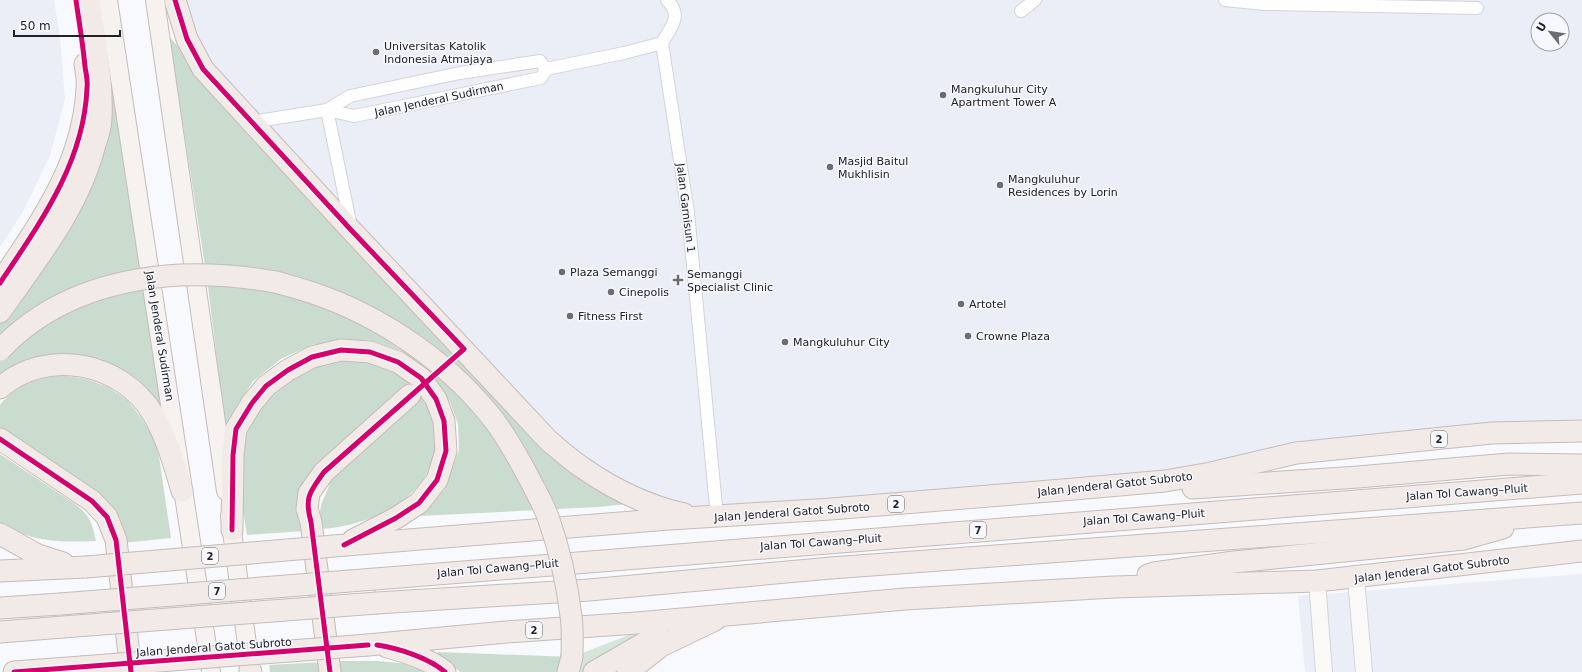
<svg xmlns="http://www.w3.org/2000/svg" width="1582" height="672" font-family="'DejaVu Sans',sans-serif">
	<style>
		.built { fill: #ebedf7; fill-rule: evenodd }
		.green { fill: #d6e5d9 }
		.forest { fill: #cadcce }
		.lines { fill: none; stroke-linecap: round; stroke-linejoin: round }
		.street-casing { stroke: #d4d4d8; stroke-width: 14 }
		.secondary-casing { stroke: #d4d4d8; stroke-width: 18 }
		.primary-casing { stroke: #c4bcba; stroke-width: 20 }
		.highway-casing { stroke: #c4bcba; stroke-width: 23 }
		.street { stroke: #fefeff; stroke-width: 12 }
		.secondary { stroke: #fbf8f8; stroke-width: 16 }
		.primary { stroke: #f6f2f0; stroke-width: 18 }
		.highway { stroke: #f1eae6; stroke-width: 21 }
		.highway-bridge-casing { stroke: #c4bcba; stroke-width: 23; stroke-linecap: butt }
		.highway-bridge { stroke: #f1eae6; stroke-width: 21 }
		.cycleway-casing { stroke: #f7f8fe; stroke-width: 8 }
		.cycleway { stroke: #d6006c; stroke-width: 5 }
		.poi-dot { fill: #6d6d71; stroke: #f7f8fe; stroke-width: 1.5 }
		.labels { text-anchor: middle; stroke-width: 3; stroke-linejoin: round; paint-order: stroke }
		.shield { fill: #f7f8fe; stroke: #626266; stroke-width: 1 }
		.shield-label { font-size: 10px; font-weight: bold; fill: #222225 }
		.poi-label { font-size: 11px; fill: #222225; stroke: #f7f8fe; text-anchor: start }
		.street-label { font-size: 11px; fill: #222225; stroke: #f7f8fe }
	</style>
	<rect width="100%" height="100%" fill="#f8f9fd"/>
	<!-- built -->
	<g class="built">
		<path d="M0 0H54L60 37 65 99 50 156 22 213 0 247Z"/>
		<path d="M179 0H1582V432L1497 433 1165 481 704 518 582 468 209 67ZM1538 20H1562V44H1538Z"/>
		<path d="M1582 574V672H1305L1298 596Z"/>
	</g>
	<!-- green -->
	<path class="green" d="M690 618 594 672H568L572 657 629 635Z"/>
	<!-- forest -->
	<g class="forest">
		<path d="M169 36 301 192 311 186 549 441 638 503 598 507 420 516 444 490 459 450 458 424 450 402 428 369 402 351 370 340H344L311 345 281 359 253 381 225 425 207 279Z"/>
		<path d="M110 61 167 442 136 393 69 364 0 388V312Z"/>
		<path d="M364 358 397 370 413 384 354 435 317 472 304 531 247 535 238 479 241 449 252 421 265 396 311 362Z"/>
		<path d="M66 376 87 379 108 387 127 400 140 416 157 443 171 538 122 543 115 518 0 432V405C9 393 24 383 38 378 47 376 57 376 66 376Z"/>
		<path d="M423 397C427 403 433 411 434 418 449 488 381 525 321 529L319 519 321 505 331 481 360 453Z"/>
		<path d="M0 454 75 504C90 516 92 522 96 541 68 542 42 543 16 531 10 529 5 527 0 522Z"/>
		<path d="M438 652 572 657 568 672H460L443 657 438 654Z"/>
		<path d="M337 661H377L409 664 432 672H339Z"/>
		<path d="M324 662 325 672H270L269 665Z"/>
	</g>
	<g class="lines">
		<defs>
			<g id="street">
				<path d="M667 0C683 16 671 27 662 43L688 213 717 517"/>
				<path d="M1225 0 1264 4 1477 8"/>
				<path d="M1021 11 1035 0"/>
				<path d="M546 69 624 53 662 43"/>
				<path d="M327 110 350 96 460 73 540 61 546 69"/>
				<path d="M327 110 351 227"/>
				<path d="M252 122 327 110 354 116 541 78 546 69"/>
			</g>
			<g id="secondary">
				<path d="M1356 578 1364 672"/>
				<path d="M1317 581 1324 672"/>
			</g>
			<g id="primary">
				<path d="M108 0 211 672"/>
				<path d="M155 0 226 491"/>
				<path d="M230 516 250 667"/>
			</g>
			<g id="highway">
				<path d="M175 0 187 39 203 69 352 231 549 441C560 450 571 460 583 468 613 489 648 506 684 514"/>
				<path d="M0 283C41 221 83 165 87 88 88 80 86 72 85 64"/>
				<path d="M0 312C37 259 79 208 95 144 98 136 101 126 101 118 103 78 94 39 89 0"/>
				<path d="M0 388C46 347 122 362 153 414 167 438 174 464 182 491"/>
				<path d="M0 439 92 501 107 517 116 540 131 672"/>
				<path d="M1193 488 1358 477 1509 464 1582 465"/>
				<path d="M232 530 233 455 236 429 252 403 266 386 288 370 312 357 341 350 370 352 398 362 421 378 436 399 444 421 446 451 437 480 419 503 396 518 353 540"/>
				<path d="M0 534 38 555 63 563"/>
				<path d="M334 546 669 519 831 509 1074 489 1165 481 1211 473 1296 453 1492 433 1582 431"/>
				<path d="M0 571 86 567"/>
				<path d="M1148 575 1154 573 1234 562 1464 539 1503 528"/>
				<path d="M375 579 1582 483"/>
				<path d="M377 603 589 590 831 568 1582 513"/>
				<path d="M0 608 60 604"/>
				<path d="M0 632 63 627"/>
				<path d="M368 645 506 632 637 623 905 599 1114 587 1317 581 1582 551"/>
				<path d="M387 647C406 652 430 659 445 672"/>
				<path d="M250 670 251 672"/>
				<path d="M14 672 81 667"/>
				<path d="M330 672 311 522 307 509 309 493 324 472 410 395"/>
				<path d="M568 672 572 657"/>
				<path d="M594 672 658 635"/>
				<path d="M628 672 661 646 715 620"/>
			</g>
		</defs>
		<!-- street casing -->
		<use href="#street" class="street-casing"/>
		<!-- secondary casing -->
		<use href="#secondary" class="secondary-casing"/>
		<!-- primary casing -->
		<use href="#primary" class="primary-casing"/>
		<!-- highway casing -->
		<use href="#highway" class="highway-casing"/>
		<!-- street -->
		<use href="#street" class="street"/>
		<!-- secondary -->
		<use href="#secondary" class="secondary"/>
		<!-- primary -->
		<use href="#primary" class="primary"/>
		<!-- highway -->
		<use href="#highway" class="highway"/>
		<defs>
			<g id="highway-bridge">
				<path d="M0 350C48 299 112 279 180 275 210 274 240 276 269 281 279 282 288 286 297 288 370 309 441 355 489 414 505 433 518 457 530 480 536 492 543 504 548 517 559 548 567 583 571 616 573 629 572 643 572 657"/>
				<path d="M86 567 334 546"/>
				<path d="M60 604 375 579"/>
				<path d="M63 627 377 603"/>
				<path d="M81 667 368 645"/>
			</g>
		</defs>
		<!-- highway-bridge casing -->
		<use href="#highway-bridge" class="highway-bridge-casing"/>
		<!-- highway-bridge -->
		<use href="#highway-bridge" class="highway-bridge"/>
		<defs>
			<g id="cycleway">
				<path d="M175 0 187 39 203 69 352 231 464 349 324 472C310 492 304 497 311 522L330 672"/>
				<path d="M0 283C40 223 84 163 87 88 88 81 86 73 85 67 83 44 79 22 76 0"/>
				<path d="M0 439 92 501 107 517 116 540 131 672"/>
				<path d="M232 530 233 455 236 429 252 403 266 386 288 370 312 357 341 350 370 352 398 362 421 378 436 399 444 421 446 451 437 480 419 503 396 518 344 545"/>
				<path d="M377 645C398 648 429 658 445 672"/>
				<path d="M14 672 368 645"/>
			</g>
		</defs>
		<!-- cycleway casing -->
		<use href="#cycleway" class="cycleway-casing"/>
		<!-- cycleway -->
		<use href="#cycleway" class="cycleway"/>
	</g>
	<!-- markers -->
	<g class="poi-dot">
		<circle cx="376" cy="52" r="4"/>
		<circle cx="943" cy="95" r="4"/>
		<circle cx="830" cy="167" r="4"/>
		<circle cx="1000" cy="185" r="4"/>
		<circle cx="562" cy="272" r="4"/>
		<path d="M676 274h4v4h4v4h-4v4h-4v-4h-4v-4h4z"/>
		<circle cx="611" cy="292" r="4"/>
		<circle cx="961" cy="304" r="4"/>
		<circle cx="570" cy="316" r="4"/>
		<circle cx="968" cy="336" r="4"/>
		<circle cx="785" cy="342" r="4"/>
	</g>
	<g class="labels">
		<!-- shield labels -->
		<g class="shield">
			<rect x="1431" y="431" width="16" height="16" rx="3"/>
			<rect x="888" y="496" width="16" height="16" rx="3"/>
			<rect x="970" y="522" width="16" height="16" rx="3"/>
			<rect x="202" y="548" width="16" height="16" rx="3"/>
			<rect x="209" y="583" width="16" height="16" rx="3"/>
			<rect x="526" y="622" width="16" height="16" rx="3"/>
		</g>
		<g class="shield-label">
			<text x="1439" y="443">2</text>
			<text x="896" y="508">2</text>
			<text x="978" y="534">7</text>
			<text x="210" y="560">2</text>
			<text x="217" y="595">7</text>
			<text x="534" y="634">2</text>
		</g>
		<!-- poi labels -->
		<g class="poi-label">
			<text x="384" y="50">Universitas Katolik<tspan x="384" dy="13">Indonesia Atmajaya</tspan></text>
			<text x="951" y="93">Mangkuluhur City<tspan x="951" dy="13">Apartment Tower A</tspan></text>
			<text x="838" y="165">Masjid Baitul<tspan x="838" dy="13">Mukhlisin</tspan></text>
			<text x="1008" y="183">Mangkuluhur<tspan x="1008" dy="13">Residences by Lorin</tspan></text>
			<text x="570" y="276">Plaza Semanggi</text>
			<text x="687" y="278">Semanggi<tspan x="687" dy="13">Specialist Clinic</tspan></text>
			<text x="619" y="296">Cinepolis</text>
			<text x="969" y="308">Artotel</text>
			<text x="578" y="320">Fitness First</text>
			<text x="976" y="340">Crowne Plaza</text>
			<text x="793" y="346">Mangkuluhur City</text>
		</g>
		<!-- street labels -->
		<g class="street-label">
			<text transform="translate(439 99) rotate(-12)" y="4">Jalan Jenderal Sudirman</text>
			<text transform="translate(686 208) rotate(83)" y="4">Jalan Garnisun 1</text>
			<text transform="translate(160 336) rotate(81)" y="4">Jalan Jenderal Sudirman</text>
			<text transform="translate(1115 484) rotate(-6)" y="4">Jalan Jenderal Gatot Subroto</text>
			<text transform="translate(1467 492) rotate(-4)" y="4">Jalan Tol Cawang–Pluit</text>
			<text transform="translate(792 512) rotate(-4)" y="4">Jalan Jenderal Gatot Subroto</text>
			<text transform="translate(1144 517) rotate(-4)" y="4">Jalan Tol Cawang–Pluit</text>
			<text transform="translate(821 542) rotate(-4)" y="4">Jalan Tol Cawang–Pluit</text>
			<text transform="translate(498 568) rotate(-5)" y="4">Jalan Tol Cawang–Pluit</text>
			<text transform="translate(1432 569) rotate(-7)" y="4">Jalan Jenderal Gatot Subroto</text>
			<text transform="translate(214 647) rotate(-4)" y="4">Jalan Jenderal Gatot Subroto</text>
		</g>
	</g>
	<!-- north arrow -->
	<g transform="translate(1550 32) rotate(300)"><circle r="19" fill="#f7f8fe" stroke="#a2a2a7"/>
	<path d="M0-3L7 15L0 10L-7 15Z" fill="#6d6d71"/>
	<text y="-6" font-size="11" font-weight="bold" text-anchor="middle" fill="#222225">U</text>
	</g>
	<!-- scale -->
	<path d="M14 30v6h106v-6" fill="none" stroke="#222225" stroke-width="2"/>
	<text x="20" y="30" font-size="12" fill="#222225" stroke="#f7f8fe" stroke-width="3" paint-order="stroke">50 m</text>
</svg>
